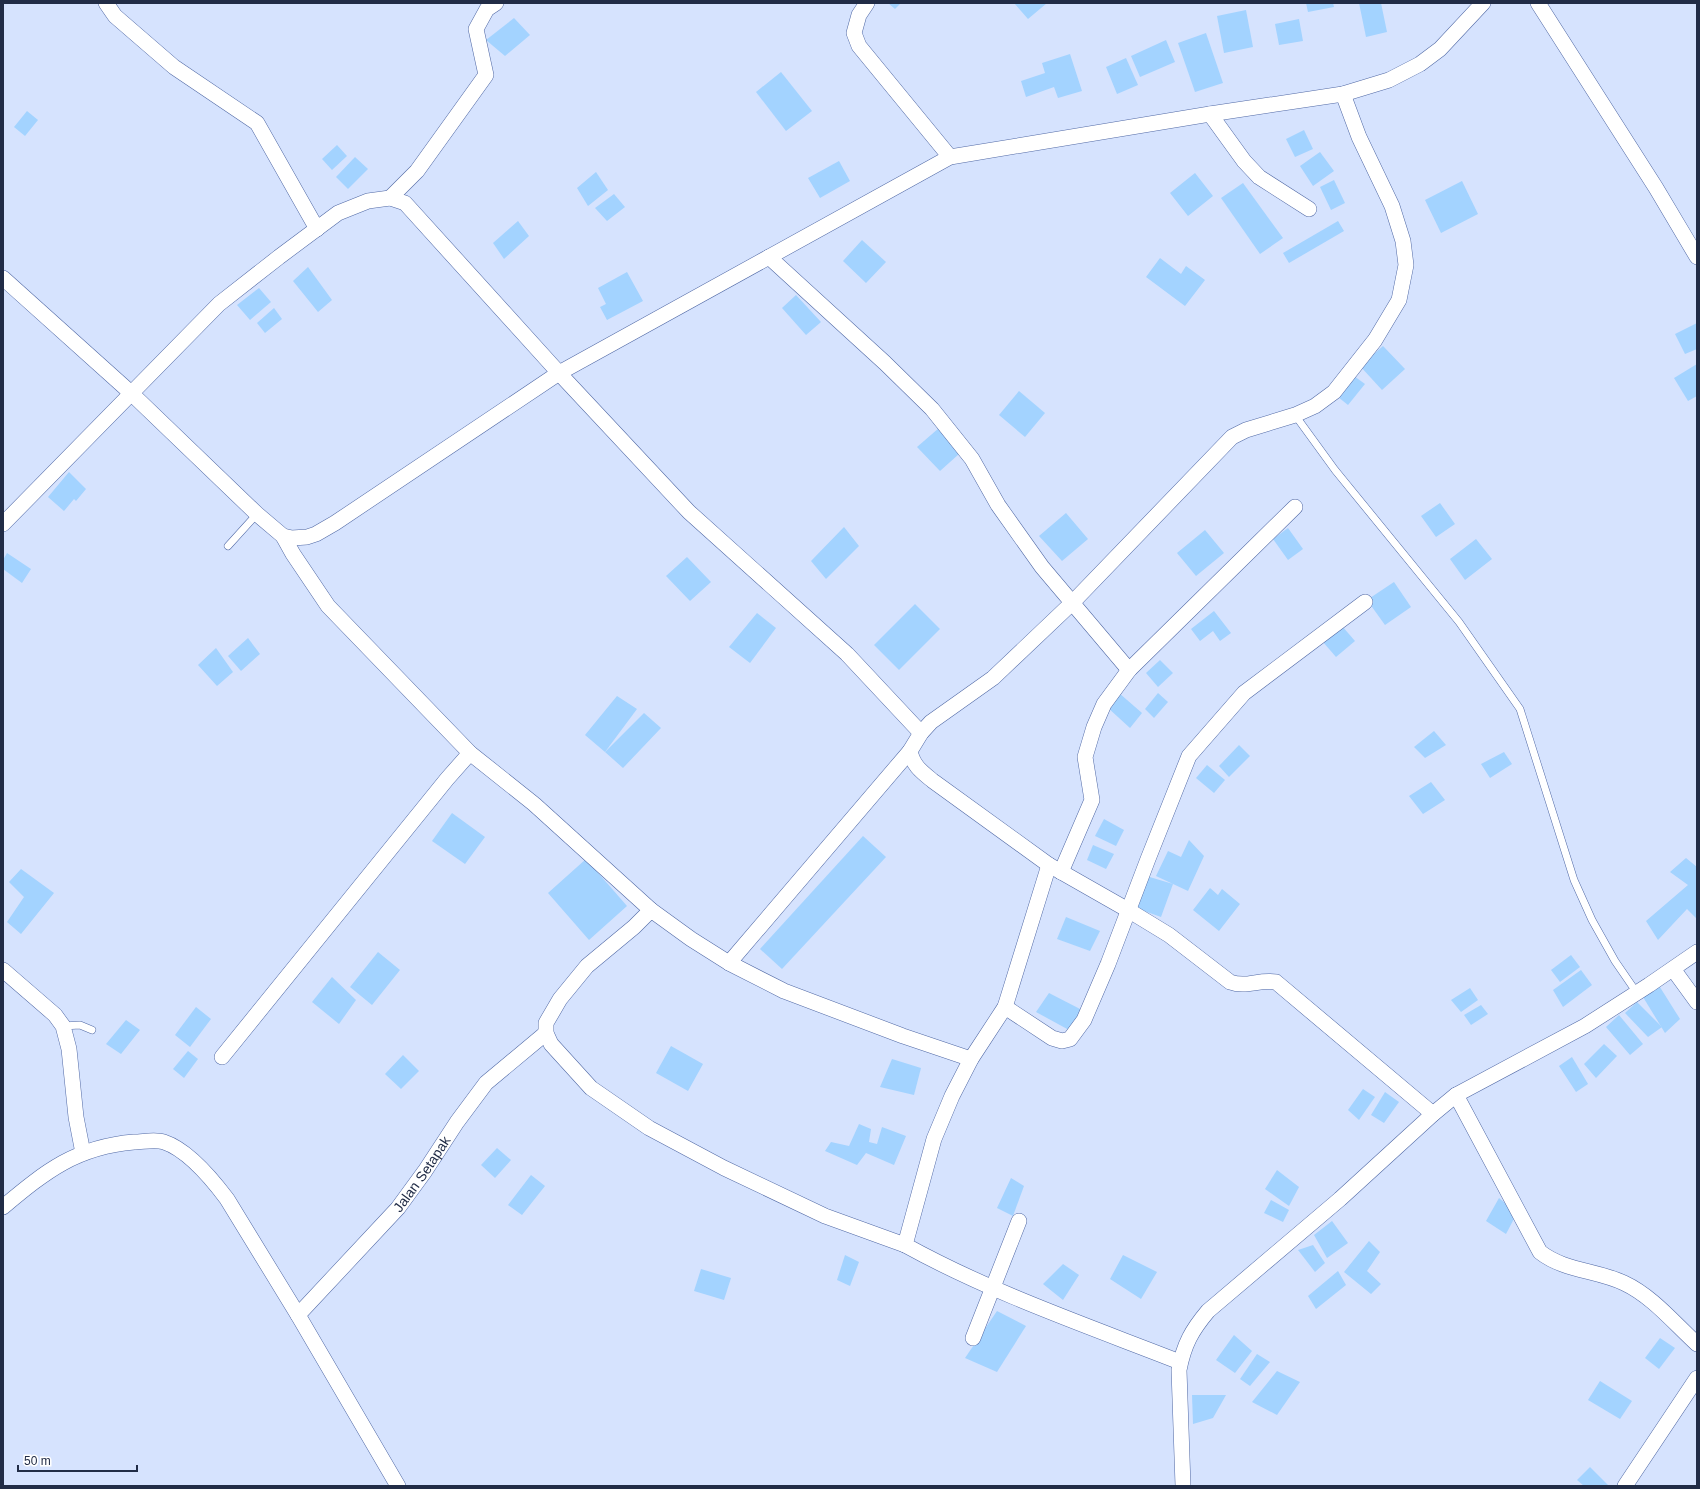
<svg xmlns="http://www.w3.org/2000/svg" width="1700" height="1489" font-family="Arial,sans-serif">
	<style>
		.building { fill: #a3d3ff }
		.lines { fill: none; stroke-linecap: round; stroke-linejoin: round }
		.lane-casing { stroke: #5169a5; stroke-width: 8 }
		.street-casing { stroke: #5169a5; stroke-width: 16 }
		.lane { stroke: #fff; stroke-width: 7 }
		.street { stroke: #fff; stroke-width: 15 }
		.labels { text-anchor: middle; stroke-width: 3; stroke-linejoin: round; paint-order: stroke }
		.street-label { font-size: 14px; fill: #212c46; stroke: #fff }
	</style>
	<rect width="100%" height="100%" fill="#d6e3fe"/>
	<!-- building -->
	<g class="building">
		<path d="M888 3H901L895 9Z"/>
		<path d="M1014 3H1047L1028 19Z"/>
		<path d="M1306 3H1333L1334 7 1308 12Z"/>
		<path d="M1359 3H1381L1387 32 1366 37Z"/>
		<path d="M1246 10 1253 47 1224 53 1217 16Z"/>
		<path d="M514 18 530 35 505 56 486 40Z"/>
		<path d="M1299 19 1303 41 1279 45 1275 24Z"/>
		<path d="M1206 33 1223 83 1195 92 1178 43Z"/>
		<path d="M1166 40 1175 62 1140 77 1131 56Z"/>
		<path d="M1070 54 1082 91 1058 98 1054 87 1026 97 1021 81 1045 73 1042 63Z"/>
		<path d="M1126 58 1138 85 1117 94 1106 67Z"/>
		<path d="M781 72 812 111 786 131 756 92Z"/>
		<path d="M27 111 38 120 25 136 14 127Z"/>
		<path d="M1304 130 1313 149 1295 157 1286 139Z"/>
		<path d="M337 145 347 156 332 170 322 159Z"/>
		<path d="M1320 152 1334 171 1313 186 1300 166Z"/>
		<path d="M355 157 368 169 348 189 336 177Z"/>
		<path d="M839 161 850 181 820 198 808 178Z"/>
		<path d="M596 172 608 190 588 206 577 188Z"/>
		<path d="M1195 173 1213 196 1188 216 1170 193Z"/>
		<path d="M1334 180 1345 203 1331 210 1320 187Z"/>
		<path d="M1462 181 1478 214 1441 233 1425 200Z"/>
		<path d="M1243 183 1283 238 1260 254 1221 198Z"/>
		<path d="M614 194 625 207 607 221 595 208Z"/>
		<path d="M518 221 529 236 504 259 493 243Z"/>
		<path d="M1338 221 1344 231 1289 263 1283 253Z"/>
		<path d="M862 240 886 262 866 283 843 261Z"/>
		<path d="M1160 258 1181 274 1186 266 1205 280 1185 306 1146 277Z"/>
		<path d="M308 267 332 300 318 312 293 281Z"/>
		<path d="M627 272 643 301 607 320 600 307 606 304 598 288Z"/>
		<path d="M259 288 271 302 250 320 237 305Z"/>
		<path d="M796 295 821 322 806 335 782 308Z"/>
		<path d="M274 308 282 319 265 333 257 323Z"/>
		<path d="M1697 323V349L1685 354 1675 334Z"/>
		<path d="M1383 346 1405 369 1382 390 1360 366Z"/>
		<path d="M1697 364V396L1688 401 1674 378Z"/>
		<path d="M1354 376 1365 384 1348 405 1338 397Z"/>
		<path d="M1019 391 1045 413 1025 437 999 415Z"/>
		<path d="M939 428 959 454 940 471 917 447Z"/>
		<path d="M69 472 86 489 76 501 74 499 64 511 48 497Z"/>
		<path d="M1440 503 1455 524 1436 537 1421 516Z"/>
		<path d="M1066 513 1088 539 1062 561 1039 536Z"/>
		<path d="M844 527 859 546 826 579 811 561Z"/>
		<path d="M1288 528 1303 549 1288 560 1273 539Z"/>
		<path d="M1205 530 1224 553 1196 576 1177 553Z"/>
		<path d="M1476 539 1492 559 1465 580 1450 559Z"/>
		<path d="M7 553 31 569 22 583 3 569V560Z"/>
		<path d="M687 557 711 582 690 601 666 576Z"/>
		<path d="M1394 582 1411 607 1385 625 1367 600Z"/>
		<path d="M915 604 940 629 899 670 874 645Z"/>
		<path d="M1214 611 1231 633 1220 641 1213 631 1200 641 1191 629Z"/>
		<path d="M757 613 776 628 750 663 729 647Z"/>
		<path d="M1342 626 1355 641 1336 657 1323 642Z"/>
		<path d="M248 638 260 654 241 671 228 656Z"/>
		<path d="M216 648 233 672 217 686 198 665Z"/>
		<path d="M1160 660 1173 673 1158 687 1146 673Z"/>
		<path d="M1119 693 1142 713 1130 728 1107 707Z"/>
		<path d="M1158 693 1168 702 1154 718 1145 709Z"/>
		<path d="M617 696 637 709 605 752 585 735Z"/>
		<path d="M644 713 661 728 623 768 605 752Z"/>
		<path d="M1434 731 1446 745 1425 758 1414 747Z"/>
		<path d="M1239 745 1250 756 1229 777 1219 766Z"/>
		<path d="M1504 752 1512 764 1490 778 1481 764Z"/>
		<path d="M1207 765 1225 780 1214 793 1196 778Z"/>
		<path d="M1431 782 1445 800 1423 814 1409 796Z"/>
		<path d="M452 813 485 837 465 864 432 841Z"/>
		<path d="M1104 819 1124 830 1116 846 1095 836Z"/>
		<path d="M863 836 886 857 782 969 760 949Z"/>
		<path d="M1189 840 1204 856 1188 891 1173 884 1161 917 1133 907 1143 875 1173 884 1156 876 1168 851 1181 857Z"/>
		<path d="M1093 845 1114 854 1106 869 1087 860Z"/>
		<path d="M1686 858 1697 867V919L1687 909 1658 940 1646 921 1688 885 1670 872Z"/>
		<path d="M586 859 627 906 589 940 548 893Z"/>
		<path d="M21 869 54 893 21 934 7 922 24 897 9 882Z"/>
		<path d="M1210 888 1218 895 1222 889 1240 904 1219 931 1193 910Z"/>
		<path d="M1066 917 1100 931 1090 951 1057 939Z"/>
		<path d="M378 952 400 970 372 1005 350 987Z"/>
		<path d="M1571 955 1580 967 1560 982 1551 970Z"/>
		<path d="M1581 970 1592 985 1563 1007 1553 990Z"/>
		<path d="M332 977 356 1000 339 1024 312 1002Z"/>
		<path d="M1658 984 1680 1019 1665 1033 1643 997Z"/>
		<path d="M1470 988 1478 1000 1461 1012 1451 1000Z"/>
		<path d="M1049 993 1082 1010 1069 1030 1036 1012Z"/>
		<path d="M1637 1002 1662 1027 1648 1037 1625 1013Z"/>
		<path d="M1481 1005 1488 1014 1471 1025 1464 1015Z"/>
		<path d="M196 1007 211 1019 190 1047 175 1035Z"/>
		<path d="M1619 1015 1643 1044 1630 1055 1606 1027Z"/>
		<path d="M126 1020 140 1030 121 1054 106 1044Z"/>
		<path d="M1604 1044 1617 1056 1596 1078 1584 1064Z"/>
		<path d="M671 1046 703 1064 688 1091 656 1073Z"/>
		<path d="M188 1051 198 1059 184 1078 173 1069Z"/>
		<path d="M403 1055 419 1071 401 1089 385 1074Z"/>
		<path d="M1572 1057 1588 1084 1576 1092 1559 1066Z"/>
		<path d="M892 1059 921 1068 914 1095 880 1087Z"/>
		<path d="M1363 1089 1375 1097 1359 1120 1348 1110Z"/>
		<path d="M1385 1092 1399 1102 1384 1123 1371 1115Z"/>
		<path d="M859 1124 871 1129 869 1142 877 1144 882 1127 906 1136 894 1165 866 1153 857 1165 825 1151 831 1142 849 1146Z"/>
		<path d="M497 1148 511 1160 495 1178 481 1165Z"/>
		<path d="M1277 1170 1299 1187 1289 1206 1265 1189Z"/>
		<path d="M531 1175 545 1186 522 1215 508 1205Z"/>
		<path d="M1011 1178 1024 1186 1013 1216 997 1208Z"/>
		<path d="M1499 1198 1517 1213 1506 1234 1486 1221Z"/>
		<path d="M1271 1200 1289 1210 1283 1222 1264 1213Z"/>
		<path d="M1332 1221 1348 1243 1327 1258 1314 1235Z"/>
		<path d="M1369 1241 1380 1252 1367 1271 1381 1284 1371 1294 1344 1272Z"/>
		<path d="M1313 1245 1325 1263 1315 1272 1298 1250Z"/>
		<path d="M845 1255 859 1262 850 1286 837 1280Z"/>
		<path d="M1123 1255 1157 1272 1141 1299 1110 1279Z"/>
		<path d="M1063 1264 1079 1275 1063 1300 1043 1284Z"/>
		<path d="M701 1269 731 1278 724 1300 694 1291Z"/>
		<path d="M1338 1271 1346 1285 1316 1309 1308 1296Z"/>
		<path d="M997 1311 1026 1326 997 1372 965 1358Z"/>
		<path d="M1234 1335 1252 1351 1235 1373 1216 1360Z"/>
		<path d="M1660 1338 1675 1348 1659 1369 1645 1358Z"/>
		<path d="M1257 1354 1270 1362 1250 1386 1240 1379Z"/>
		<path d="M1277 1371 1300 1382 1277 1415 1252 1402Z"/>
		<path d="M1600 1381 1632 1401 1620 1419 1588 1400Z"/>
		<path d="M1192 1395H1226L1213 1418 1193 1424Z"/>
		<path d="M1590 1467 1609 1486H1584L1577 1480Z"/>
	</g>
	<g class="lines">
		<defs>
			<g id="lane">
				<path d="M1295 415 1335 470 1459 622 1520 709 1574 880 1592 920 1615 961 1637 993"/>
				<path d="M228 546 257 514"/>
				<path d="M63 1026 80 1025 92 1030"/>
			</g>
			<g id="street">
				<path d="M106 3 115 16 174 67 257 123 317 229"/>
				<path d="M867 3 859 15 854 33 859 46 950 157"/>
				<path d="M1538 3 1656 188 1697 257"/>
				<path d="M1343 94 1359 137 1392 206 1403 241 1406 265 1399 300 1375 340 1334 392 1315 406 1295 415 1246 430 1232 437 1072 603 993 678 931 722 921 733 910 751C913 766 922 772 933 781L1049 865 1128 910 1169 935 1230 982C1247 988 1258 979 1276 982L1433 1114"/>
				<path d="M1210 114 1244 161 1259 177 1309 209"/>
				<path d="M390 198 417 171 486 75 476 29 487 9 496 3"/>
				<path d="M769 257 885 363 932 409 972 459 998 505 1042 567 1129 670"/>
				<path d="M3 278 131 393 257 514 283 536 292 538 307 537 316 534 335 523 559 373 689 512 847 654 921 733"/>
				<path d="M3 524 219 304 279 257 338 213 368 201 390 198 405 203 559 373 950 157 1210 114 1343 94 1389 80 1420 64 1440 49 1483 3"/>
				<path d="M283 536 293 554 328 606 470 753"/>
				<path d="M1049 865 1005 1007 971 1059 952 1096 934 1139 905 1245C992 1293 1088 1326 1180 1362"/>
				<path d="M1061 872 1092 800 1085 757 1094 727 1104 704 1129 670 1295 507"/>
				<path d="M729 963 910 751"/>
				<path d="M1673 969 1697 1002"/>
				<path d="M3 970 55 1015 63 1026 69 1049 76 1117 83 1153"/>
				<path d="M1005 1007 1052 1038 1062 1041 1070 1039 1084 1020 1108 964 1148 859 1189 756 1244 693 1365 602"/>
				<path d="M222 1057 447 779 470 753 534 804 651 910"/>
				<path d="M1456 1095 1540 1252C1564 1271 1597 1270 1624 1283 1652 1296 1674 1323 1697 1344"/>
				<path d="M3 1207C46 1171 76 1147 134 1142 143 1142 155 1139 164 1142 188 1150 212 1179 227 1199L298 1315 398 1486"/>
				<path d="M905 1245 825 1216 724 1168 649 1128 591 1088 551 1044 546 1033V1023L560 999 587 966 634 927 651 910 691 939 729 963 784 991 903 1036 971 1059"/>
				<path id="s1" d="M298 1315 398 1208 425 1171 457 1122 486 1083 546 1033"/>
				<path d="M973 1338 1019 1221"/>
				<path d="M1183 1486 1179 1370C1184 1344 1192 1330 1208 1311L1340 1199 1433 1114 1456 1095 1585 1026 1649 985 1697 952"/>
				<path d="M1625 1486 1697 1378"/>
			</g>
		</defs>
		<!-- lane casing -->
		<use href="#lane" class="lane-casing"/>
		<!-- street casing -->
		<use href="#street" class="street-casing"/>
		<!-- lane -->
		<use href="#lane" class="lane"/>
		<!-- street -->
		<use href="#street" class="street"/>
	</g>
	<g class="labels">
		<!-- street labels -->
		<g class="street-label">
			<text dy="5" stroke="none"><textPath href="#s1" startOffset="188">Jalan Setapak</textPath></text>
		</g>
	</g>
	<!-- border -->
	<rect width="1700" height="1489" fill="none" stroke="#212c46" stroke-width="8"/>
	<!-- scale -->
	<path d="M18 1465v6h119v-6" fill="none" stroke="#212c46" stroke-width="2"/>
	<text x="24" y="1465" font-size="12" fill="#212c46" stroke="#ffffff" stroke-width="3" paint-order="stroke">50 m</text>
</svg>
